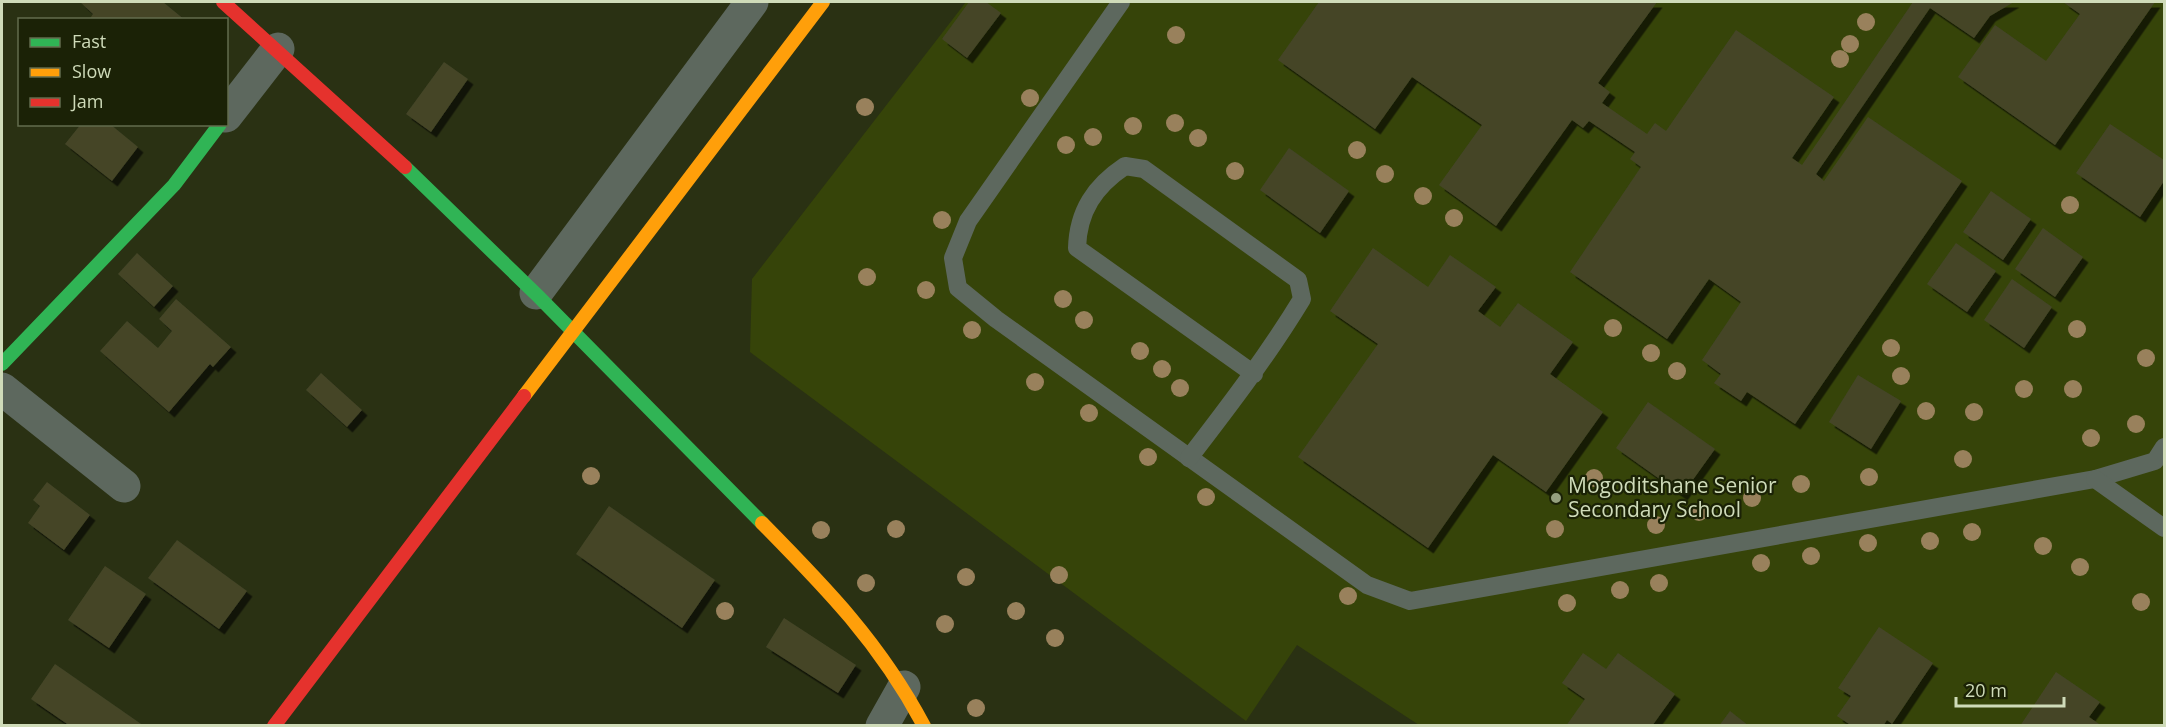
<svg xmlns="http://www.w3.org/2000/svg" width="2166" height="727" font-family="'Open Sans',sans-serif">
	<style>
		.built { fill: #364409 }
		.building { fill: #444528; filter: url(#shadow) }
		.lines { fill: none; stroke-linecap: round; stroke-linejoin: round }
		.lane { stroke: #5d685e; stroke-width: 18 }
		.street { stroke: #5d685e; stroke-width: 33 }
		.fast { stroke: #30b455; stroke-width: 14 }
		.slow { stroke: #ff9f0a; stroke-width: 14 }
		.jam { stroke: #e5322d; stroke-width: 14 }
		.tree { fill: #99815c }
		.poi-dot { fill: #95a07f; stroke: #1b2206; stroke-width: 2 }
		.labels { text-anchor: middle; stroke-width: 4.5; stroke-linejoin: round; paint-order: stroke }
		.poi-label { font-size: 21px; fill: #cfdbb9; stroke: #1b2206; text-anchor: start }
	</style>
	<defs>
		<filter id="shadow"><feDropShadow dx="5.5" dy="5.5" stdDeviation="0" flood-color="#0009"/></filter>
	</defs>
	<rect width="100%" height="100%" fill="#2a3113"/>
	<!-- built -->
	<path class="built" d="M966 2H2164V725H1419L1297 645 1246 721 750 352 752 279Z"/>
	<!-- building -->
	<g class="building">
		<path d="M80 2H163L185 20H89L93 14Z"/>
		<path d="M969 2H986L1001 13 967 58 942 39Z"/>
		<path d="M1319 2H1657L1598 83 1610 92 1602 103 1647 134 1655 123 1666 131 1736 30 1834 97 1792 158 1802 165 1913 2H2014L1990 16 1974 38 1930 8 1816 174 1824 181 1868 117 1962 181 1795 424 1747 392 1741 401 1714 383 1721 374 1702 360 1741 302 1709 279 1667 339 1570 272 1641 167 1630 159 1635 152 1589 121 1583 128 1572 120 1496 226 1439 185 1482 125 1412 77 1375 129 1278 60Z"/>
		<path d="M2063 2H2155L2055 145 1958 77 1995 25 2046 61 2080 14Z"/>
		<path d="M444 62 468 79 431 132 406 114Z"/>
		<path d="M81 124H110L138 147 112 181 65 144Z"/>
		<path d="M2110 124 2164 160V181L2140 217 2076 173Z"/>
		<path d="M1289 148 1349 191 1320 233 1260 190Z"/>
		<path d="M1991 191 2031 219 2003 260 1963 232Z"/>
		<path d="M2043 228 2083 257 2055 297 2015 269Z"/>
		<path d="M1956 243 1996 271 1967 312 1927 284Z"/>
		<path d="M1373 248 1428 287 1450 255 1496 287 1478 311 1500 327 1518 303 1573 342 1550 374 1603 412 1546 492 1493 455 1428 548 1298 457 1378 344 1330 311Z"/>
		<path d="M137 253 173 286 154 307 118 274Z"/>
		<path d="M2012 279 2052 307 2024 348 1984 320Z"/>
		<path d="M176 299 231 347 213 367 210 364 169 412 100 351 127 321 158 348 172 331 159 319Z"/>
		<path d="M321 373 362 410 347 427 306 390Z"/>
		<path d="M1858 375 1901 401 1871 449 1829 422Z"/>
		<path d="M1648 402 1715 449 1682 495 1616 448Z"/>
		<path d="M47 482 90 515 64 550 28 523 40 506 33 500Z"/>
		<path d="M609 506 715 580 682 628 576 554Z"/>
		<path d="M177 540 247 591 219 629 148 578Z"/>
		<path d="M105 566 146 594 109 648 68 620Z"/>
		<path d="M784 618 856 665 838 693 766 647Z"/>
		<path d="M1879 627 1933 663 1892 724 1887 720 1883 726H1852L1837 716 1851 696 1838 688Z"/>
		<path d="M1583 653 1606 669 1618 653 1675 694 1652 726H1566L1585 699 1562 683Z"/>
		<path d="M55 664 144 726H70L31 699Z"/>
		<path d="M2056 672 2100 702 2089 717 2102 726H2020Z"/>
		<path d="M1730 711 1749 726H1719Z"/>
	</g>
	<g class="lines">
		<!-- lane -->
		<g class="lane">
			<path d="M1121 2 968 221 953 258 958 288 996 319 1367 585 1410 601 2095 479 2155 461 2164 447"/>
			<path d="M1189 458C1229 406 1268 355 1302 299L1298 280 1144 169 1125 166C1095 186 1078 211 1077 248L1254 374"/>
			<path d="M2095 479 2164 528"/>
		</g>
		<!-- street -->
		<g class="street">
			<path d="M226 116 278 49"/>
			<path d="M536 293 752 2"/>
			<path d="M2 389 124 486"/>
			<path d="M882 726 904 687"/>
		</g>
		<!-- fast -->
		<g class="fast">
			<path d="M405 167 538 296 762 523"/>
			<path d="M2 364 174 185 220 124"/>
		</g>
		<!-- slow -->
		<g class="slow">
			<path d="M524 396 823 2"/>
			<path d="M762 523C827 589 880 643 924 726"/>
		</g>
		<!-- jam -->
		<g class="jam">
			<path d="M223 2 405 167"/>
			<path d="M274 726 524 396"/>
		</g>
	</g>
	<!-- trees -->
	<g class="tree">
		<circle cx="1866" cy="22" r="9"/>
		<circle cx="1176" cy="35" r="9"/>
		<circle cx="1850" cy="44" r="9"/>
		<circle cx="1840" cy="59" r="9"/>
		<circle cx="1030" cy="98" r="9"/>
		<circle cx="865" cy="107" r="9"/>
		<circle cx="1175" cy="123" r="9"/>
		<circle cx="1133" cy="126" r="9"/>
		<circle cx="1093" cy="137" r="9"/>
		<circle cx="1198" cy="138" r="9"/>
		<circle cx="1066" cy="145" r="9"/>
		<circle cx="1357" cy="150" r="9"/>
		<circle cx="1235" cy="171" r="9"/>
		<circle cx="1385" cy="174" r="9"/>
		<circle cx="1423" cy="196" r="9"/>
		<circle cx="2070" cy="205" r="9"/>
		<circle cx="1454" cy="218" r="9"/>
		<circle cx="942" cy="220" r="9"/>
		<circle cx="867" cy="277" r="9"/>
		<circle cx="926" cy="290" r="9"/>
		<circle cx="1063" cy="299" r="9"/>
		<circle cx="1084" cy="320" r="9"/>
		<circle cx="1613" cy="328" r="9"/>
		<circle cx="2077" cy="329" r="9"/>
		<circle cx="972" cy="330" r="9"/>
		<circle cx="1891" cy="348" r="9"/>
		<circle cx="1140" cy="351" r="9"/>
		<circle cx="1651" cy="353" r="9"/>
		<circle cx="2146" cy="358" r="9"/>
		<circle cx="1162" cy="369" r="9"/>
		<circle cx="1677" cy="371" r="9"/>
		<circle cx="1901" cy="376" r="9"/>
		<circle cx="1035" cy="382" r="9"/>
		<circle cx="1180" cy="388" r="9"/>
		<circle cx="2024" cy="389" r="9"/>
		<circle cx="2073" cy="389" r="9"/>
		<circle cx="1926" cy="411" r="9"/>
		<circle cx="1974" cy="412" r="9"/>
		<circle cx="1089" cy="413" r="9"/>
		<circle cx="2136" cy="424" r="9"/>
		<circle cx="2091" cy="438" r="9"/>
		<circle cx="1148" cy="457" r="9"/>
		<circle cx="1963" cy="459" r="9"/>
		<circle cx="591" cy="476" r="9"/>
		<circle cx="1869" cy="477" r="9"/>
		<circle cx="1594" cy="478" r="9"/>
		<circle cx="1801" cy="484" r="9"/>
		<circle cx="1206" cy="497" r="9"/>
		<circle cx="1752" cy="498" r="9"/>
		<circle cx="1699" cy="512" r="9"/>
		<circle cx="1656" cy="525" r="9"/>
		<circle cx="896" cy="529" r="9"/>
		<circle cx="1555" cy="529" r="9"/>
		<circle cx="821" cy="530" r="9"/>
		<circle cx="1972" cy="532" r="9"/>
		<circle cx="1930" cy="541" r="9"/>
		<circle cx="1868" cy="543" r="9"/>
		<circle cx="2043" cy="546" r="9"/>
		<circle cx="1811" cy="556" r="9"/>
		<circle cx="1761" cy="563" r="9"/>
		<circle cx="2080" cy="567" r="9"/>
		<circle cx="1059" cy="575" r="9"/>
		<circle cx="966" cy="577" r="9"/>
		<circle cx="866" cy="583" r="9"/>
		<circle cx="1659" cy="583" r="9"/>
		<circle cx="1620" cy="590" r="9"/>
		<circle cx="1348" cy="596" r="9"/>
		<circle cx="2141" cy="602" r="9"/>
		<circle cx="1567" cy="603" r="9"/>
		<circle cx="725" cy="611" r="9"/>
		<circle cx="1016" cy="611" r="9"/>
		<circle cx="945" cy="624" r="9"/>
		<circle cx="1055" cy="638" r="9"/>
		<circle cx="976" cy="708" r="9"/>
	</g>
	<!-- markers -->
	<circle class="poi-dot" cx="1556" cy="498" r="6"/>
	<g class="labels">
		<!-- poi labels -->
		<g class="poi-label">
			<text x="1568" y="493">Mogoditshane Senior<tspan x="1568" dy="24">Secondary School</tspan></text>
		</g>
	</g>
	<!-- border -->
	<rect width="2166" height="727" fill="none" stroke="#cfdbb9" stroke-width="6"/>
	<!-- legend -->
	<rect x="18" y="18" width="210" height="108" fill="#1b2206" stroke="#636c4e" stroke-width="1.5"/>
	<rect x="30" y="38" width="30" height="9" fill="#30b455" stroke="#636c4e" stroke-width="1.5"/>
	<text x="72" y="48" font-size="18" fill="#cfdbb9">Fast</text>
	<rect x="30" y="68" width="30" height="9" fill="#ff9f0a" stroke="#636c4e" stroke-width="1.5"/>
	<text x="72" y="78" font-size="18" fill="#cfdbb9">Slow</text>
	<rect x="30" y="98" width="30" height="9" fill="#e5322d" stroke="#636c4e" stroke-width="1.5"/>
	<text x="72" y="108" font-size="18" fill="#cfdbb9">Jam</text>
	<!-- scale -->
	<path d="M1956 697v9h108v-9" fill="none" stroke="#cfdbb9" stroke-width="3"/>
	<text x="1965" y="697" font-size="18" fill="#cfdbb9" stroke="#1b2206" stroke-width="4.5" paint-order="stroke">20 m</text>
</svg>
